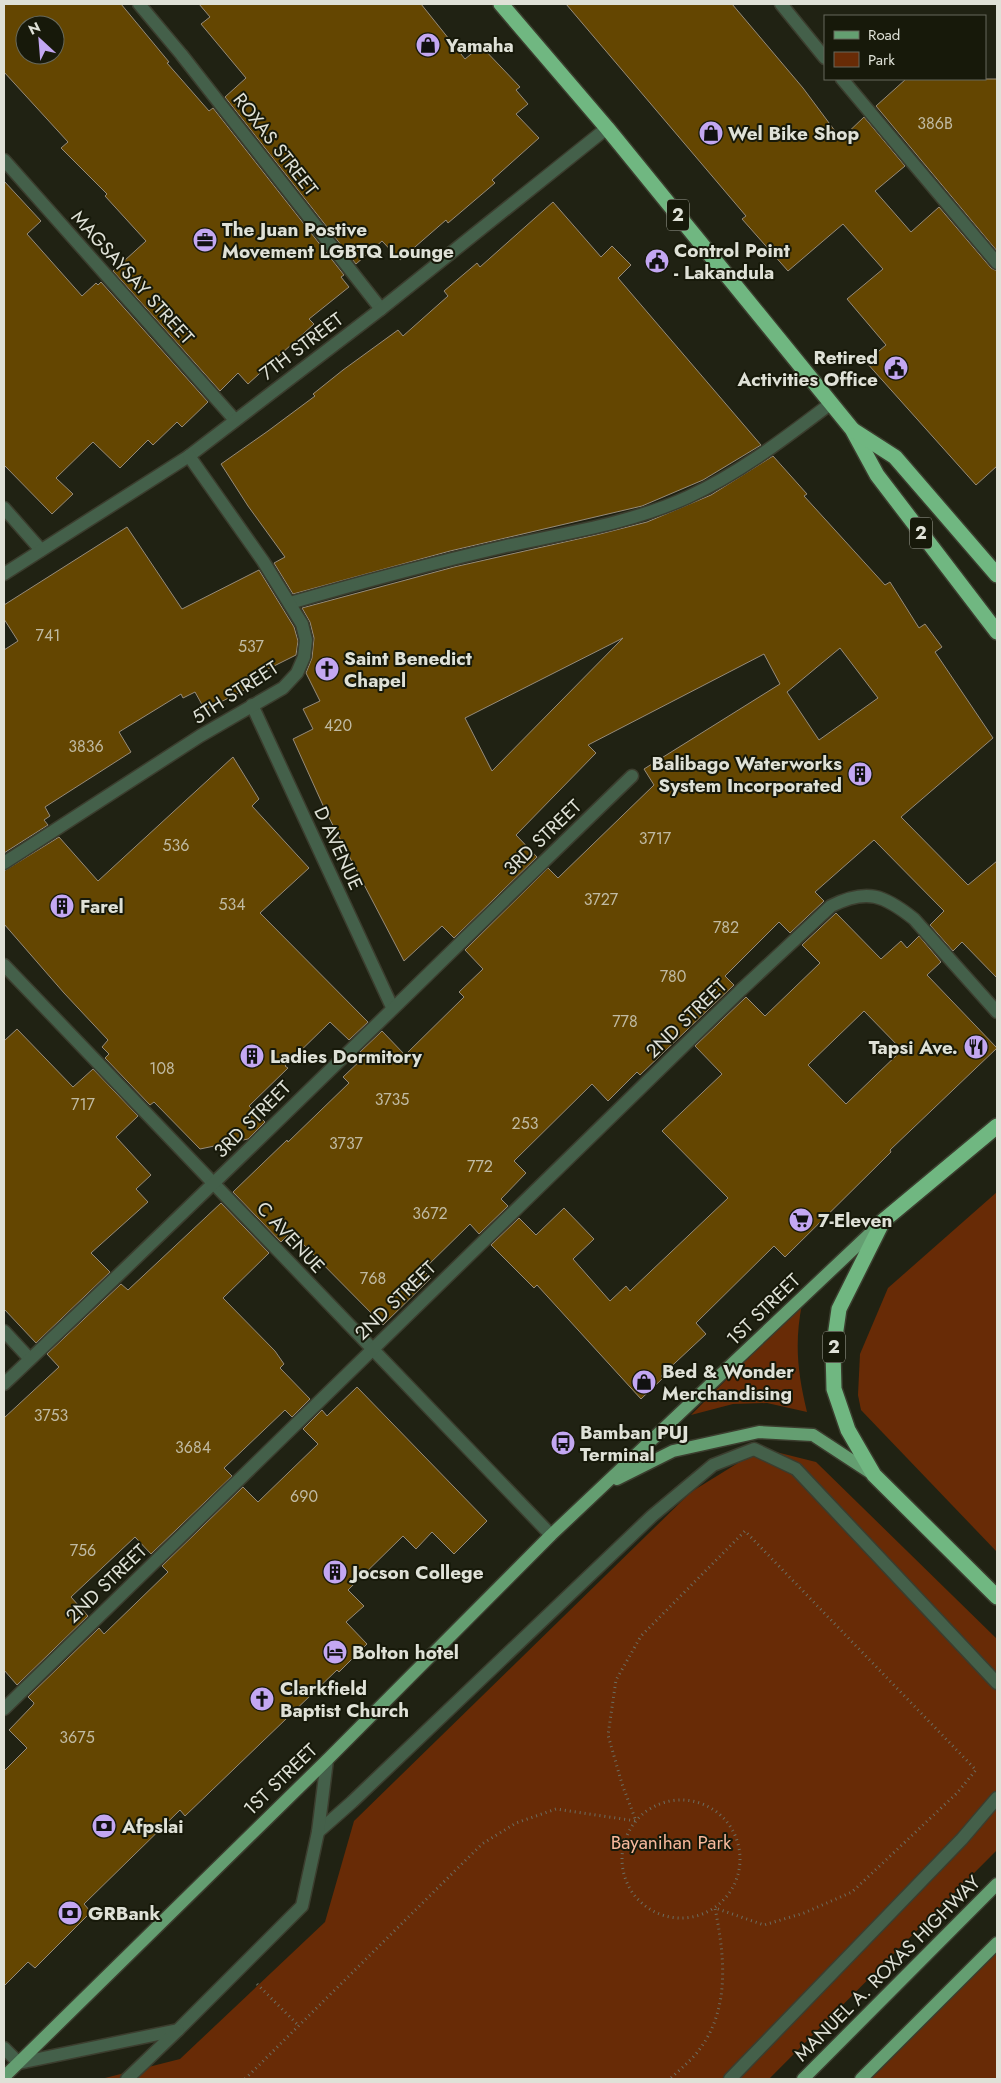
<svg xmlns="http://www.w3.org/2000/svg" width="1001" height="2083" font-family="Jost,sans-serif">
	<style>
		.green { fill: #682b06 }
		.building { fill: #644601; stroke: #968b7a; fill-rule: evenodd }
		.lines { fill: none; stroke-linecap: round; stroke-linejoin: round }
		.minor-casing { stroke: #3b3d2e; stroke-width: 15 }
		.major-casing { stroke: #3b3d2e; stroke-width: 15 }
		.highway-casing { stroke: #3b3d2e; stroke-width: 18 }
		.path { stroke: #6c6e61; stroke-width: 3; stroke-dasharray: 1 4; stroke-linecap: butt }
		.minor { stroke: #44604a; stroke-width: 12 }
		.major { stroke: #649e71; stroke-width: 12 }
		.highway { stroke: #70b781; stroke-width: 15 }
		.labels { text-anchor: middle; stroke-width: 4; stroke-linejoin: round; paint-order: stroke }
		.number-label { font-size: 16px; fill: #c0baa2 }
		.shield { fill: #17190a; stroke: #a3a59a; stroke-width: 1 }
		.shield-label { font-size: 18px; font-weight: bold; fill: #dfe1d7 }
		.poi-label { font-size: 19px; font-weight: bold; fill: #dfe1d7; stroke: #17190a; text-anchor: start }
		.street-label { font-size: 19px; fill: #dfe1d7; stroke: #17190a }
		.park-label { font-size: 19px; fill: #f7b99c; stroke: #17190a }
	</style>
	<rect width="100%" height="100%" fill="#202213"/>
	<!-- green -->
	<g class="green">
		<path d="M997 1192V1552L861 1410 858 1395 860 1354 888 1288Z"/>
		<path d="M802 1304C794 1344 798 1374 807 1412L767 1403 733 1404 691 1415Z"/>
		<path d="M776 1452 816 1462 997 1639V1850L769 2079H101L180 2059 325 1922 354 1821 691 1492 746 1458Z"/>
		<path d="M997 1952V2079H871Z"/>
	</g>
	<!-- building -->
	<g class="building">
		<path d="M4 4H121L169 62 167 63 209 111 213 108 344 275 341 277 349 287 309 319 314 324 248 384 238 373 220 391 113 271 146 241 105 196 107 194 61 148 68 142 4 72ZM25 25H55V55H25Z"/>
		<path d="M199 4H421L465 59 481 46 520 87 516 90 528 104 516 114 539 138 492 180 495 183 448 223 446 220 400 260 382 241 356 264 225 97 246 78 201 24 210 17Z"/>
		<path d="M566 4H732L803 88 841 139 864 117 905 166 875 191 911 232 939 207 991 268 997 271V466L976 485 866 362 886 345 847 299 883 269 843 224 788 271 742 219 746 216Z"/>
		<path d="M906 79H997V251L876 106Z"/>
		<path d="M4 181 41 221 27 234 82 296 96 283 98 285 101 282 208 402 182 427 177 422 153 445 148 440 120 468 93 442 56 478 73 494 52 514 4 465Z"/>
		<path d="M553 202 601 257 612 246 631 265 618 278 761 445 703 480 642 506 450 551 293 594 274 563 285 557 248 506 221 464 268 431 315 396 313 394 343 370 398 330 403 336 448 296 444 291 477 263 480 267Z"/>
		<path d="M773 456 807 494 804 496 885 585 890 582 919 628 925 624 942 647 935 652 993 738 901 817 968 885 997 861V978L962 942 953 951 930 925 944 911 874 840 815 892 824 901 790 933 779 922 725 976 734 985 640 1075 637 1072 608 1101 592 1084 514 1161 526 1173 501 1199 508 1206 479 1234 470 1224 423 1270 431 1278 383 1325 300 1241 297 1244 288 1235 281 1242 233 1192 287 1140 288 1142 349 1083 343 1077 365 1056 360 1052 382 1031 405 1055 464 997 459 992 483 969 465 950 548 868 558 878 654 785 644 769 780 684 764 654 588 745 596 753 516 835 537 857 454 938 442 926 404 961 326 812 293 739 313 729 303 709 320 701 306 673 312 658 314 638 310 622 302 608 454 567 600 534 647 522 711 495ZM623 638 492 771 465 718ZM840 648 878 698 819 740 787 692Z"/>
		<path d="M127 527 182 609 259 570 294 627 298 641 296 655 252 677 256 684 205 710 195 692 183 698 181 694 119 732 131 752 45 807 50 816 44 820 48 825 4 853V650L18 641 4 619V605Z"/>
		<path d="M233 757 259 799 252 806 309 868 260 913 368 1022 349 1040 330 1022 285 1066 288 1068 249 1106 265 1122 248 1139 200 1149 154 1102 150 1105 105 1058 109 1054 102 1047 108 1040 64 993 4 924V871L59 837 98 881Z"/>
		<path d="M836 913 881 959 901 941 907 948 919 936 941 962 927 975 997 1048 890 1150 891 1152 785 1257 774 1246 696 1323 706 1334 661 1376 663 1378 641 1399 537 1285 534 1288 491 1245 519 1218 536 1235 564 1208 594 1239 573 1259 610 1301 626 1286 630 1291 728 1198 662 1131 722 1074 695 1046 746 997 765 1016 820 963 802 945ZM864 1011 902 1050 846 1104 808 1065Z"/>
		<path d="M17 1029 73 1087 93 1069 138 1116 116 1137 151 1175 136 1189 148 1202 91 1253 110 1272 36 1343 4 1309V1041Z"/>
		<path d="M221 1203 269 1253 223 1298 275 1351 284 1364 280 1368 310 1399 292 1417 285 1410 224 1468 232 1476 151 1554 135 1537 71 1597 88 1616 17 1685 4 1670V1418L59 1367 47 1354 121 1284 128 1290Z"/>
		<path d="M357 1387 487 1521 454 1554 432 1532 416 1549 403 1536 348 1590 364 1606 346 1622 367 1644 339 1672 337 1670 185 1816 180 1810 84 1904 91 1912 35 1968 28 1962 4 1986V1771L27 1748 9 1730 33 1705 34 1703 28 1697 99 1628 104 1634 168 1572 162 1566 243 1487 258 1502 318 1444 303 1429 322 1410 327 1416Z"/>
	</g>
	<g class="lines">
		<defs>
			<g id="minor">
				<path d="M139 4 181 54 381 309"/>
				<path d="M781 4 825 58"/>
				<path d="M842 79 997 263"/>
				<path d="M4 160 235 420"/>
				<path d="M4 508 41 550"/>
				<path d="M4 574 189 456 381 309 607 128"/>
				<path d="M290 603C362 582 433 563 506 546 566 533 632 523 688 497 740 473 785 438 830 404"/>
				<path d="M252 705 392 1007"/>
				<path d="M4 863 200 736 283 688 297 673 304 657 306 640 302 624 263 561 189 456"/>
				<path d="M4 965 551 1535"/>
				<path d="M4 1331 30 1359"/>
				<path d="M4 1384C216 1184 423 978 632 776"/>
				<path d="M4 1709 741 990 831 906C867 888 884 895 914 919L997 1012"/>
				<path d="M318 1832 352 1802 652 1516 713 1465 754 1449 796 1469 997 1683"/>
				<path d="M4 2048 19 2063 178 2030 302 1906 318 1832 327 1760"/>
				<path d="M127 2079 178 2030"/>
				<path d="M730 2079 962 1839 997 1798"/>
			</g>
			<g id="major">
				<path d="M617 1479 673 1451 759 1432 813 1435 874 1475"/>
				<path d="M4 2077 327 1760 551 1535 880 1224"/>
				<path d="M803 2079 997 1884"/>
				<path d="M861 2079 997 1943"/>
			</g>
			<g id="highway">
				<path d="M501 4 607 128 852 429 877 475 997 632"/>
				<path d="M853 430 895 457 997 575"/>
				<path d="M997 1126 883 1221 839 1309 833 1351 834 1389 848 1430 874 1475 997 1597"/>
			</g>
		</defs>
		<!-- minor casing -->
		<use href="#minor" class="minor-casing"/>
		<!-- major casing -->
		<use href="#major" class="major-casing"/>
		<!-- highway casing -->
		<use href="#highway" class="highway-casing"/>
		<!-- path -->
		<g class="path">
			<circle cx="681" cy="1859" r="59"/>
			<path d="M257 1984 298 2025"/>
			<path d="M245 2079 482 1844 516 1823 556 1809 636 1821 622 1784 608 1735 616 1680 641 1636 745 1531 976 1770 957 1793 852 1892 804 1913 764 1925 715 1908C725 1958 731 2013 695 2055 687 2064 678 2071 670 2079"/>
		</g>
		<!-- minor -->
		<use href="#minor" class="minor"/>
		<!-- major -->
		<use href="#major" class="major"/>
		<!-- highway -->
		<use href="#highway" class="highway"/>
	</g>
	<!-- icons -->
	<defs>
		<symbol id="shop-disc" viewBox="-11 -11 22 22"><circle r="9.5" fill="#c3a7f2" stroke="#17190a"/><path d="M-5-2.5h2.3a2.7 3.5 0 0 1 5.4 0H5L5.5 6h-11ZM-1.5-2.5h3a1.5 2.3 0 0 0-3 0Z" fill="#111"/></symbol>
		<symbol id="office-disc" viewBox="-11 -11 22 22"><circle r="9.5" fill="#c3a7f2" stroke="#17190a"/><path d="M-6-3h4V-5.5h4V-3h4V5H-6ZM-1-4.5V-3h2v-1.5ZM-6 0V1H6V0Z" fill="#111"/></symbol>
		<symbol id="civic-disc" viewBox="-11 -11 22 22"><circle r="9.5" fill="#c3a7f2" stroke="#17190a"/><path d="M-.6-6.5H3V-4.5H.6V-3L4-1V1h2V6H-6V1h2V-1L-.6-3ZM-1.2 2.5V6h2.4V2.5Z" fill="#111"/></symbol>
		<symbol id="church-disc" viewBox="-11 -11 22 22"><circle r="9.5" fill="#c3a7f2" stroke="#17190a"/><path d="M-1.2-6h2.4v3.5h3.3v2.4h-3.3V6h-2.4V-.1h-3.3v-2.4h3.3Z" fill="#111"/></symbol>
		<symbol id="building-disc" viewBox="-11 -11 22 22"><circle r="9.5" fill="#c3a7f2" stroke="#17190a"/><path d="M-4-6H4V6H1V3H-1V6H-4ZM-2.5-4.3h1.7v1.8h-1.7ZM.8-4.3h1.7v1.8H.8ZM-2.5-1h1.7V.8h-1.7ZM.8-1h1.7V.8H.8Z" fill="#111"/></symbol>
		<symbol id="restaurant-disc" viewBox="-11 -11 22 22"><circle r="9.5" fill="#c3a7f2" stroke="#17190a"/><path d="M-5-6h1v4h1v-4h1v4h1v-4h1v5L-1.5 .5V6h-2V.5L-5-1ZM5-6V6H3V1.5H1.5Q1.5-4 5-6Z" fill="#111"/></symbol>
		<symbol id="supermarket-disc" viewBox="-11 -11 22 22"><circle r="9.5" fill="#c3a7f2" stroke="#17190a"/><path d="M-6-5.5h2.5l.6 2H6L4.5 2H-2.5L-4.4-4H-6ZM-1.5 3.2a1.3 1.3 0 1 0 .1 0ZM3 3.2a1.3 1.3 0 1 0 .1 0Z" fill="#111"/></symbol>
		<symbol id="bus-disc" viewBox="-11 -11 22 22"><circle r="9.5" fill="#c3a7f2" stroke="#17190a"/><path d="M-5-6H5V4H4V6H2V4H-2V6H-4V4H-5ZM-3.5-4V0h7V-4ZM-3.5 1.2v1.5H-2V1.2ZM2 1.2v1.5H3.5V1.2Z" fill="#111"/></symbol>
		<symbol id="hotel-disc" viewBox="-11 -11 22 22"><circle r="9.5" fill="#c3a7f2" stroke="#17190a"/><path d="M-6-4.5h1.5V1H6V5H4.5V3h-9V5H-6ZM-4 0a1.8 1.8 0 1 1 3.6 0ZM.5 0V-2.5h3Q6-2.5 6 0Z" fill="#111"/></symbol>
		<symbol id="bank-disc" viewBox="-11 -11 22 22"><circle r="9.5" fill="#c3a7f2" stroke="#17190a"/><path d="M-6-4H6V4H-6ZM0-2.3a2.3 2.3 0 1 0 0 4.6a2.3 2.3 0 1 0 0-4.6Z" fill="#111"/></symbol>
	</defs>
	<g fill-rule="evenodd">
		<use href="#shop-disc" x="414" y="31" width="28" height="28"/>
		<use href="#shop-disc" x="697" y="119" width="28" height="28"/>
		<use href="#office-disc" x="191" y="226" width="28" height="28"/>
		<use href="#civic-disc" x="643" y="247" width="28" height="28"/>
		<use href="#civic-disc" x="882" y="354" width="28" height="28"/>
		<use href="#church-disc" x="313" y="655" width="28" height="28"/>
		<use href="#building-disc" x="846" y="760" width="28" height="28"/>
		<use href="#building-disc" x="48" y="892" width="28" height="28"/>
		<use href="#restaurant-disc" x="962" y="1033" width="28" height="28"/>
		<use href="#building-disc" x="238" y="1042" width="28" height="28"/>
		<use href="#supermarket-disc" x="787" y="1206" width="28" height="28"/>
		<use href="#shop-disc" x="630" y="1368" width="28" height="28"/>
		<use href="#bus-disc" x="549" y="1429" width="28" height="28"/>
		<use href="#building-disc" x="321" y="1558" width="28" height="28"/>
		<use href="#hotel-disc" x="321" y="1638" width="28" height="28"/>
		<use href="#church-disc" x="248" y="1685" width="28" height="28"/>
		<use href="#bank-disc" x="90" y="1812" width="28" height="28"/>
		<use href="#bank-disc" x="56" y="1899" width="28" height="28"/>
	</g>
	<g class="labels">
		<!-- number labels -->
		<g class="number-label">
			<text x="935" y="129">386B</text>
			<text x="48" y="641">741</text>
			<text x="251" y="652">537</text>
			<text x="338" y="731">420</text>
			<text x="86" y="752">3836</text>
			<text x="655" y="844">3717</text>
			<text x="176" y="851">536</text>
			<text x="601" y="905">3727</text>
			<text x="232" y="910">534</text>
			<text x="726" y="933">782</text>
			<text x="673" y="982">780</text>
			<text x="625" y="1027">778</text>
			<text x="162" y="1074">108</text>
			<text x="392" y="1105">3735</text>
			<text x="83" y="1110">717</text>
			<text x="525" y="1129">253</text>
			<text x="346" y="1149">3737</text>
			<text x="480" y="1172">772</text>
			<text x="430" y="1219">3672</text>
			<text x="373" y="1284">768</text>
			<text x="51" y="1421">3753</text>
			<text x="193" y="1453">3684</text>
			<text x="304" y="1502">690</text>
			<text x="83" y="1556">756</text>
			<text x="77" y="1743">3675</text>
		</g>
		<!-- shield labels -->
		<g class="shield">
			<rect x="667" y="199.5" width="22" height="31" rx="4"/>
			<rect x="910" y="517.5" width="22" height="31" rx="4"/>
			<rect x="823" y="1331.5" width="22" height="31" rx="4"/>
		</g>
		<g class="shield-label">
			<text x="678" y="221">2</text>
			<text x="921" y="539">2</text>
			<text x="834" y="1353">2</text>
		</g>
		<!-- poi labels -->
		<g class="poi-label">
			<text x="446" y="52">Yamaha</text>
			<text x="728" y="140">Wel Bike Shop</text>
			<text x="222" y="236">The Juan Postive<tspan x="222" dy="22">Movement LGBTQ Lounge</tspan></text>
			<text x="674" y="257">Control Point<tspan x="674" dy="22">- Lakandula</tspan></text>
			<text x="878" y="364" text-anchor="end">Retired<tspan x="878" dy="22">Activities Office</tspan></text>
			<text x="344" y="665">Saint Benedict<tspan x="344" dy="22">Chapel</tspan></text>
			<text x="842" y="770" text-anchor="end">Balibago Waterworks<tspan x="842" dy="22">System Incorporated</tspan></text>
			<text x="80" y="913">Farel</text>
			<text x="958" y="1054" text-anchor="end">Tapsi Ave.</text>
			<text x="270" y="1063">Ladies Dormitory</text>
			<text x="818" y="1227">7-Eleven</text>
			<text x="662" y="1378">Bed &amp; Wonder<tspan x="662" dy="22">Merchandising</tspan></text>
			<text x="580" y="1439">Bamban PUJ<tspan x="580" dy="22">Terminal</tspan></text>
			<text x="352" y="1579">Jocson College</text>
			<text x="352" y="1659">Bolton hotel</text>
			<text x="280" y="1695">Clarkfield<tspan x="280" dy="22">Baptist Church</tspan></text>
			<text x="122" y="1833">Afpslai</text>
			<text x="88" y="1920">GRBank</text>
		</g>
		<!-- street labels -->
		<g class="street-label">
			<text transform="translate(276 144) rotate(52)" y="7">ROXAS STREET</text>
			<text transform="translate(133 277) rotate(48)" y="7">MAGSAYSAY STREET</text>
			<text transform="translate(301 346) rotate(-37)" y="7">7TH STREET</text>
			<text transform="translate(235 692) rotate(-33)" y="7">5TH STREET</text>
			<text transform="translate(542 837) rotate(-44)" y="7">3RD STREET</text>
			<text transform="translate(339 848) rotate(65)" y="7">D AVENUE</text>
			<text transform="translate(686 1018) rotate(-44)" y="7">2ND STREET</text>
			<text transform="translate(252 1119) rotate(-45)" y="7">3RD STREET</text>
			<text transform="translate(291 1237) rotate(47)" y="7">C AVENUE</text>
			<text transform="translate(395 1300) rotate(-44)" y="7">2ND STREET</text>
			<text transform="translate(763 1309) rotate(-44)" y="7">1ST STREET</text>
			<text transform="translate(106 1583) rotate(-44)" y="7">2ND STREET</text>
			<text transform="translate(280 1779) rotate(-44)" y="7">1ST STREET</text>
			<text transform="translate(887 1968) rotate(-45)" y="7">MANUEL A. ROXAS HIGHWAY</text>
		</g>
		<!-- park labels -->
		<g class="park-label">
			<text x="671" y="1849">Bayanihan Park</text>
		</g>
	</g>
	<!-- border -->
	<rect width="1001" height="2083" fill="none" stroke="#dfe1d7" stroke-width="10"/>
	<!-- legend -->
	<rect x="824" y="15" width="162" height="65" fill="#17190a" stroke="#67695c"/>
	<rect x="834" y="31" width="25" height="8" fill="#649e71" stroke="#67695c"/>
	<text x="868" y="40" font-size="15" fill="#dfe1d7">Road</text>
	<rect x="834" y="52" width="25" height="15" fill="#682b06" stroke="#67695c"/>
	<text x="868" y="65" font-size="15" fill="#dfe1d7">Park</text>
	<!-- north arrow -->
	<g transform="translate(40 40) rotate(334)"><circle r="24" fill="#17190a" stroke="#67695c"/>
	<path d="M0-4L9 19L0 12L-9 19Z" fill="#c3a7f2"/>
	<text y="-8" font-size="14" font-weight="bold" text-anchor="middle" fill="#dfe1d7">N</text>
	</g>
</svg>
